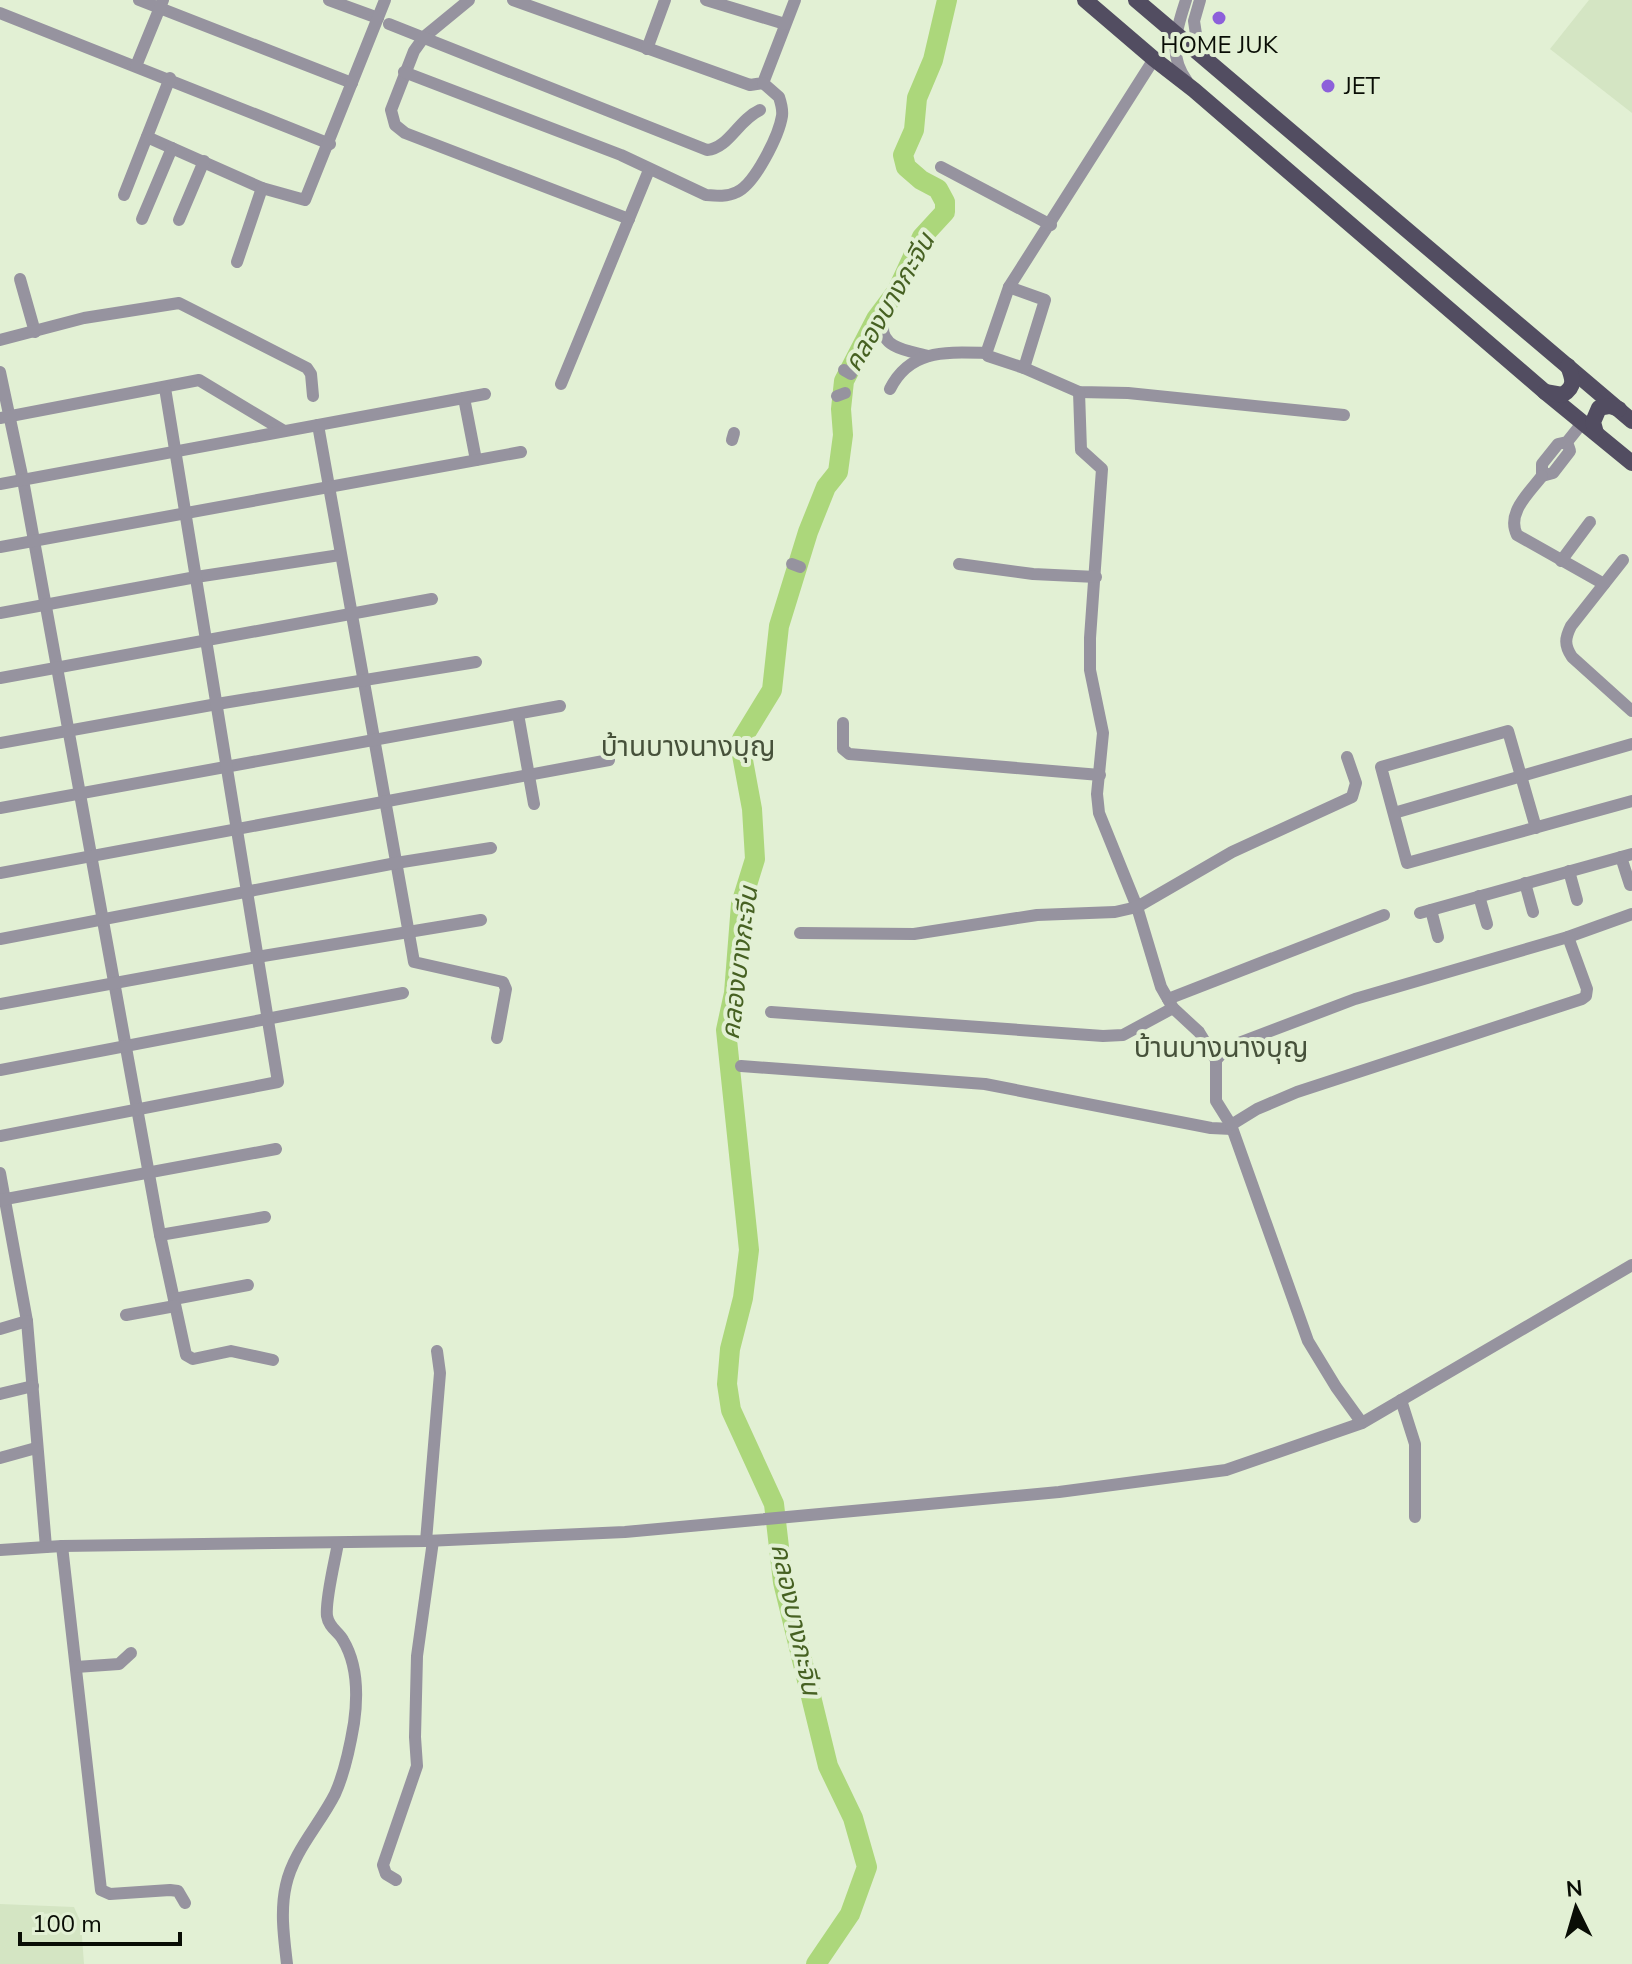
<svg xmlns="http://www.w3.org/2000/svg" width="1632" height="1964" font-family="'Nunito Sans','Noto Sans Thai',sans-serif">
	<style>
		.built { fill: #d4e5c3 }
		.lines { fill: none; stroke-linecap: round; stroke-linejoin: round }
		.river { stroke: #acd77b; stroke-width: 20 }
		.minor { stroke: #96939f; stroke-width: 12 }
		.major { stroke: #524d61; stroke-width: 16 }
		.poi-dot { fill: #8d60da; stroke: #e2f0d4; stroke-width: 3 }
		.labels { text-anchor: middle; stroke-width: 8; stroke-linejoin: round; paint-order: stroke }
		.poi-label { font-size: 24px; fill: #090d05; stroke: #e2f0d4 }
		.water-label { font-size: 26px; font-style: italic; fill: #466122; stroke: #e2f0d4 }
		.quarter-label { font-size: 28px; fill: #46513a; stroke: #e2f0d4 }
	</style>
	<rect width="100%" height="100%" fill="#e2f0d4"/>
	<!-- built -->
	<g class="built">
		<path d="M1589 0H1632V113L1550 49Z"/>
		<path d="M0 1904 74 1907 81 1923 84 1964H0Z"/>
	</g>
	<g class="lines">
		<!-- river -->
		<path class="river" d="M816 1964 850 1914 867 1867 853 1818 828 1766 783 1582 774 1504 731 1410 727 1384 730 1349 743 1298 749 1250 726 1030 734 993 741 904 755 859 752 809 742 755V739L772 690 779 626 808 532 826 487 838 472 843 435 841 409 844 381 876 319 897 291 922 237 945 212V202L938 189 921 180 906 167 903 155 914 130 917 98 933 60 947 0"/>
		<!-- minor -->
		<g class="minor">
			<path d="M139 0 352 83"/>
			<path d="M329 0 378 18"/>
			<path d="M469 0 424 37 414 51 391 110 395 125 405 133 629 219"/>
			<path d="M513 0 750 85 763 83 795 0"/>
			<path d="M706 0 785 24"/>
			<path d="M1186 0C1177 28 1167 54 1187 81"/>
			<path d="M0 13 330 144"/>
			<path d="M389 24 707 150C729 148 738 120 760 110"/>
			<path d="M647 49 665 0"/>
			<path d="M1199 54 1194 21 1200 0"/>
			<path d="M1154 59 1009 287 987 351 988 356 1024 368 1079 392 1128 393 1344 415"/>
			<path d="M136 66 163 0"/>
			<path d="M404 72 621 155 706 195C717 196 727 197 737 192 755 184 779 135 782 116 783 109 781 103 779 97L763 83"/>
			<path d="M147 137 262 188 305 200 385 0"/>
			<path d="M941 167 1051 225"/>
			<path d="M124 195 170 78"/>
			<path d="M142 219 172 148"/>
			<path d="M179 220 204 161"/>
			<path d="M237 262 262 188"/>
			<path d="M20 279 35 332"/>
			<path d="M1009 287 1045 300 1024 368"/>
			<path d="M883 326C881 349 911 351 928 356"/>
			<path d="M0 340 84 318 179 303 307 368 311 374 313 396"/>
			<path d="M844 370 851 374"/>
			<path d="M0 372 23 480 160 1235 186 1355 193 1359 231 1351 273 1360"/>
			<path d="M561 384 649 170"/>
			<path d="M890 389C910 349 946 352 986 353"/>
			<path d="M1079 392 1081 450 1102 469 1090 638V670L1103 733 1097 794 1099 813 1137 907 1161 987 1173 1008 1199 1032 1216 1060V1101L1231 1125 1308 1341 1336 1387 1362 1423"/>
			<path d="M837 396 845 393"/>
			<path d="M464 398 476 460"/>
			<path d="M0 418 199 380 284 431"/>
			<path d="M318 425 414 962 503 982 506 989 497 1038"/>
			<path d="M732 440 734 433"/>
			<path d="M1567 442 1570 451 1553 473 1542 476V464L1558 444 1567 442 1583 422"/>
			<path d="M1542 476C1529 493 1506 513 1517 535L1604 584"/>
			<path d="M0 484 485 394"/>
			<path d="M0 547 521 452"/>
			<path d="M1623 560 1571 626C1565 638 1564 645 1572 657L1632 711"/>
			<path d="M1561 561 1590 522"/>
			<path d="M792 564 800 567"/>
			<path d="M959 564 1033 574 1096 577"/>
			<path d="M0 613 196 577 340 555"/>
			<path d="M0 678 432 599"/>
			<path d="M518 714 534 804"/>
			<path d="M843 723V749L849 754 1100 775"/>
			<path d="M0 743 217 704 476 662"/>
			<path d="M0 808 560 706"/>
			<path d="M1394 813 1632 744"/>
			<path d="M1536 828 1508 731 1381 767 1407 863 1632 801"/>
			<path d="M1621 857 1630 885"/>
			<path d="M1569 871 1577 900"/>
			<path d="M0 873 609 760"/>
			<path d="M1525 883 1533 912"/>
			<path d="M1479 896 1487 924"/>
			<path d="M1431 910 1438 937"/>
			<path d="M1420 913 1632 854"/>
			<path d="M800 933 914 934 1037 915 1115 912 1137 907 1232 852 1352 797 1356 783 1347 757"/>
			<path d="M0 939 396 863 491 848"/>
			<path d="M1168 999 1384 915"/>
			<path d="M0 1004 257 957 481 920"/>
			<path d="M771 1012 1103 1036 1123 1035 1173 1008"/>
			<path d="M1216 1060 1228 1047 1355 999 1568 937 1632 914"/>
			<path d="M741 1066 985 1084 1211 1128 1232 1129"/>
			<path d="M0 1070 403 993"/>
			<path d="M1231 1125 1257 1109 1297 1092 1582 999 1586 996 1587 989 1568 937"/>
			<path d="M0 1136 278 1082 165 388"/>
			<path d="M0 1173 27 1321 46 1547"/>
			<path d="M0 1200 276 1149"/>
			<path d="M160 1235 265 1217"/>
			<path d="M174 1299 248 1285"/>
			<path d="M126 1315 175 1306"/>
			<path d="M0 1329 27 1321"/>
			<path d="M0 1394 33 1386"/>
			<path d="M1401 1400 1415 1444V1517"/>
			<path d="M0 1458 36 1448"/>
			<path d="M426 1541 440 1373 437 1351"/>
			<path d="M62 1546 101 1890 110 1894 170 1890 178 1891 185 1903"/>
			<path d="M0 1550 62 1546 426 1541 625 1532 1059 1492 1226 1470 1362 1423 1632 1265"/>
			<path d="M76 1667 119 1664 131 1653"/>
			<path d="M396 1880 386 1874 383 1865 417 1766 415 1737 417 1656 433 1541"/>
			<path d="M287 1964C284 1938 280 1911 286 1885 293 1852 320 1824 335 1794 345 1772 350 1747 354 1723 358 1695 358 1665 343 1640 338 1631 329 1628 327 1616 325 1600 335 1561 338 1543"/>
		</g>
		<!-- major -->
		<g class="major">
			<path d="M1085 0 1154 59 1194 90 1544 391 1632 463"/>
			<path d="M1136 0 1632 421"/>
			<path d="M1545 392 1562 395C1576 387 1573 379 1568 366"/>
			<path d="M1596 433 1593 422 1599 408 1610 406 1619 409"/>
		</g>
	</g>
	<!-- markers -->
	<g class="poi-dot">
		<circle cx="1219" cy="18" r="8"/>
		<circle cx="1328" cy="86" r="8"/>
	</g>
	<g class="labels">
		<!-- poi labels -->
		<g class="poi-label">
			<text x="1219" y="53">HOME JUK</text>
			<text x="1344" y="94" text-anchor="start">JET</text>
		</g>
		<!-- water labels -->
		<g class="water-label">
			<text transform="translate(889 302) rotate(-60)" y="9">คลองบางกะจีน</text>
			<text transform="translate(739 963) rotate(-83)" y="9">คลองบางกะจีน</text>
			<text transform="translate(796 1619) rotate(78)" y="9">คลองบางกะจีน</text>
		</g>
		<!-- quarter labels -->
		<g class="quarter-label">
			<text x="688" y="756">บ้านบางนางบุญ</text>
			<text x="1221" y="1057">บ้านบางนางบุญ</text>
		</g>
	</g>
	<!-- north arrow -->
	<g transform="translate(1576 1908) rotate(355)" stroke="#e2f0d4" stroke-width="6" paint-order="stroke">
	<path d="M0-6L14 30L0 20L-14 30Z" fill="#090d05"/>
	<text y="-12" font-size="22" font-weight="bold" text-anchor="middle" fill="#090d05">N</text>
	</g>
	<!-- scale -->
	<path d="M20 1932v12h160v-12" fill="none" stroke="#090d05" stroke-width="4"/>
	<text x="32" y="1932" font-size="24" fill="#090d05" stroke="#e2f0d4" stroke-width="6" paint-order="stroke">100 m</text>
</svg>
